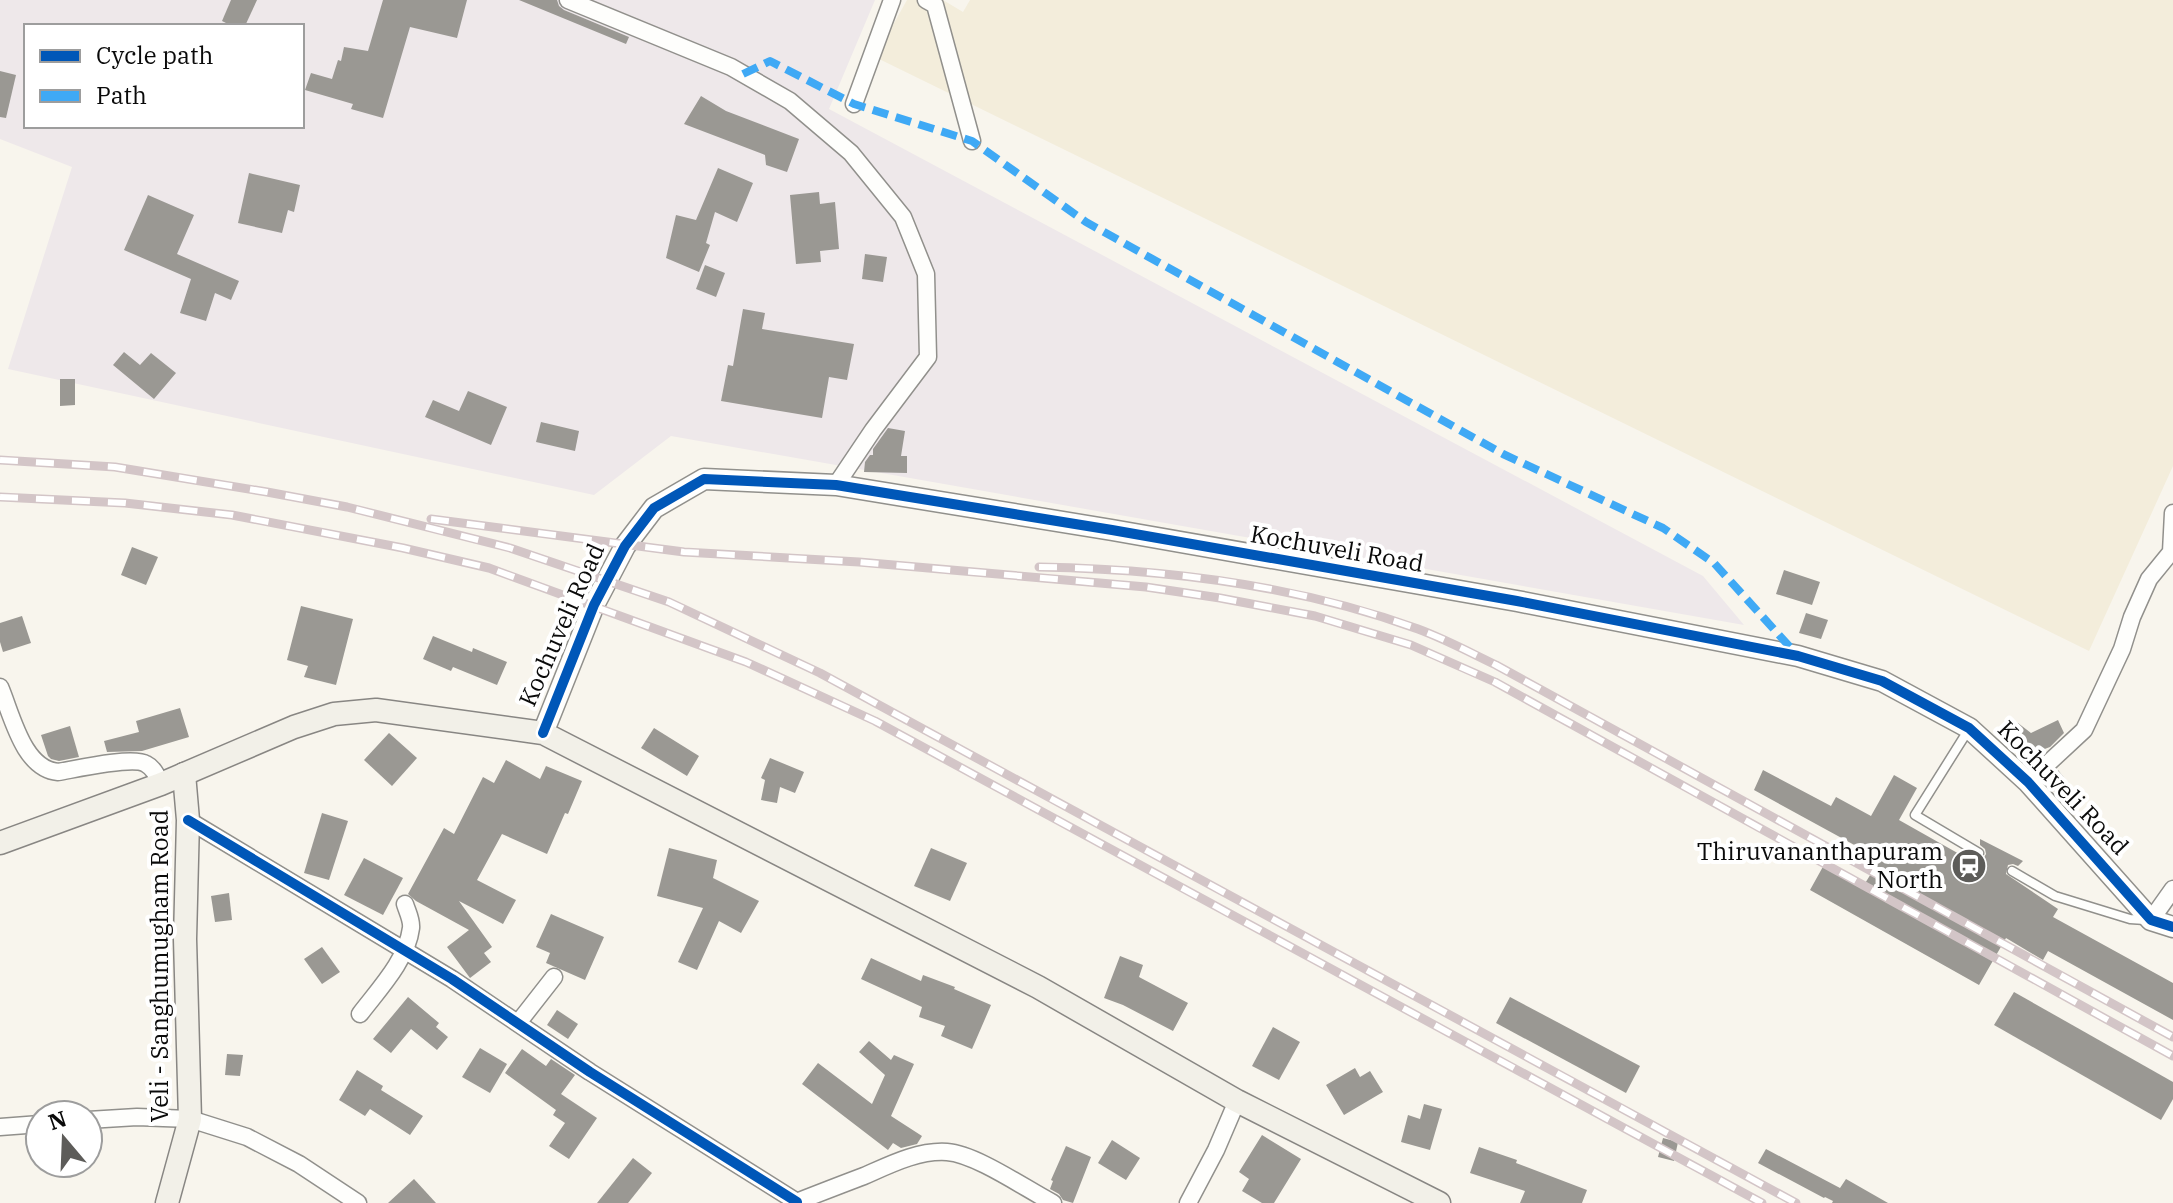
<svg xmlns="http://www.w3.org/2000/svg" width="2173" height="1203" font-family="'IBM Plex Serif',serif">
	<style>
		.industrial { fill: #eee8ea; fill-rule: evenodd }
		.farmland { fill: #f3eddb }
		.building { fill: #9a9893 }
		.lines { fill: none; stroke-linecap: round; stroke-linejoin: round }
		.service-casing { stroke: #91908c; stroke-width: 11 }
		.minor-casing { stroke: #91908c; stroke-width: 19 }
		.tertiary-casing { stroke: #91908c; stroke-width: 23 }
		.secondary-casing { stroke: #888683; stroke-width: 25 }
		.service { stroke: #fefefc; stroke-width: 8 }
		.minor { stroke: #fefefc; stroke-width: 16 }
		.tertiary { stroke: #fefefc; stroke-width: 20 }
		.secondary { stroke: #f2f0e8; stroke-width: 22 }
		.rail-casing { stroke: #d3c5c7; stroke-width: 9 }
		.rail { stroke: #fff; stroke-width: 6; stroke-dasharray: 18; stroke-linecap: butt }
		.quiet { stroke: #3fa9f5; stroke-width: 8; stroke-dasharray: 16 8; stroke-linecap: butt }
		.cycleway-casing { stroke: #fff; stroke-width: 15 }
		.cycleway { stroke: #0057b8; stroke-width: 10 }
		.labels { text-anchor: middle; stroke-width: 8; stroke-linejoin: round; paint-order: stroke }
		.street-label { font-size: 24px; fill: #0a0a0a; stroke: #fff }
		.poi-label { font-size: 24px; fill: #0a0a0a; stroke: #fff; text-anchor: end }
	</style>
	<rect width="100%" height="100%" fill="#f8f5ed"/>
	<!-- industrial -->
	<path class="industrial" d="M0 0H875L829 109 1703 576 1744 625 671 436 594 495 8 369 72 167 0 139ZM26 26H302V126H26Z"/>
	<!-- farmland -->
	<path class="farmland" d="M907 0H943L963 12 970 0H2173V466L2089 651 875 57Z"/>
	<!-- building -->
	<g class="building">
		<path d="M231 0H257L245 26H232L222 21Z"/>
		<path d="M383 0H467L457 38 410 27 383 118 351 109 353 104 305 90 311 73 332 79 338 60 341 61 344 47 368 51Z"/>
		<path d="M519 0H557L559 6 564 10 629 37 626 44Z"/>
		<path d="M0 71 16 75 6 118 0 117Z"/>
		<path d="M701 96 726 111 799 139 787 172 766 165 765 155 684 124Z"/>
		<path d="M718 168 753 183 737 222 715 212 706 243 710 245 699 272 666 258 676 215 696 220Z"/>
		<path d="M249 173 300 185 294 212 288 210 282 233 238 223Z"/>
		<path d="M819 192 820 204 835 202 839 249 820 251 821 262 796 264 790 195Z"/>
		<path d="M148 195 194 215 177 254 239 281 231 300 215 293 206 321 180 313 191 279 124 250Z"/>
		<path d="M865 254 887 257 883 282 862 279Z"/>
		<path d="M705 265 725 273 716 297 696 289Z"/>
		<path d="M743 309 765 313 762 329 854 344 847 380 829 377 822 418 721 401 728 365 733 366Z"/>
		<path d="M124 352 140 365 151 353 176 373 154 399 113 365Z"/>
		<path d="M60 379H75V405L60 406Z"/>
		<path d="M468 391 507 407 491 445 425 417 433 400 459 411Z"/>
		<path d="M541 422 579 431 575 451 536 442Z"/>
		<path d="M888 428 905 431 901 456H907V473L864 472 865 462 870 455H873V449Z"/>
		<path d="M132 547 158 557 146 585 121 575Z"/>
		<path d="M1784 570 1820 582 1812 605 1776 594Z"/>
		<path d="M301 606 353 619 336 685 304 677 308 666 287 660Z"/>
		<path d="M1806 613 1828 620 1821 639 1799 633Z"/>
		<path d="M22 616 31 643 3 652 0 642V623Z"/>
		<path d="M433 636 472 652 473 648 507 662 497 685 453 667 451 671 423 659Z"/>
		<path d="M180 708 189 737 142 751 107 752 104 741 139 732 136 721Z"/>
		<path d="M2058 720 2064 733 2050 747 2042 750 2044 752 2032 763 2003 742 2018 723 2031 733Z"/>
		<path d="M70 726 79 757 59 761 51 759 48 756 41 735Z"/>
		<path d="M654 728 699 756 687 776 641 748Z"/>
		<path d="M389 733 417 758 392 786 364 760Z"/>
		<path d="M770 758 804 772 795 793 780 787 777 803 761 800 765 780 761 778Z"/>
		<path d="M506 760 540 779 546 766 582 781 568 814 565 813 547 854 502 834 477 880 516 900 503 924 459 901 492 947 484 953 491 962 470 978 447 947 469 930 416 901 408 894 444 828 454 834 483 777 494 783Z"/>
		<path d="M1763 770 1831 806 1836 797 1871 816 1894 775 1917 788 1899 820 1977 864 1978 860 1983 859 1986 854 1985 849 1980 845V839L2023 861 2018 866 2013 864 2008 865 2006 874 2058 909 2053 917 2173 983V1020L2048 951 2043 960 2006 938 1979 985 1810 890 1825 863 1864 885 1880 859 1754 790Z"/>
		<path d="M2058 770 2082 800 2070 810 2045 781Z"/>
		<path d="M322 813 348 821 329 880 304 873Z"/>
		<path d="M669 848 717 860 713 878 759 901 741 933 719 921 697 970 678 962 703 908 657 896Z"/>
		<path d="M931 848 967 863 950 901 914 886Z"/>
		<path d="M364 858 403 878 383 915 344 895Z"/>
		<path d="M229 893 232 920 215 922 211 896Z"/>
		<path d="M551 914 604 937 585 980 546 963 550 953 536 947Z"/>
		<path d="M322 947 340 972 322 984 304 959Z"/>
		<path d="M1120 956 1143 965 1139 977 1188 1003 1173 1031 1123 1005 1104 998Z"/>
		<path d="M871 958 921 981 923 975 955 987 954 989 991 1005 972 1049 941 1036 945 1026 919 1017 922 1007 861 979Z"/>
		<path d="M2014 992 2173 1082V1099L2161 1120 1994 1025Z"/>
		<path d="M408 997 439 1023 436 1027 448 1037 437 1050 411 1029 391 1053 373 1039Z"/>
		<path d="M1510 997 1640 1066 1626 1093 1496 1023Z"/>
		<path d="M557 1010 578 1024 568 1039 547 1025Z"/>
		<path d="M1273 1027 1300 1042 1279 1080 1252 1066Z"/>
		<path d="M869 1041 891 1060 894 1055 914 1064 891 1116 922 1136 917 1144 901 1148 893 1143 888 1150 802 1084 818 1063 872 1104 885 1075 859 1052Z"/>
		<path d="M480 1048 507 1064 490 1093 462 1077Z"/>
		<path d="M522 1049 546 1066 551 1059 575 1075 561 1094 597 1118 569 1159 549 1146 565 1123 553 1115 556 1110 505 1073Z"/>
		<path d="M227 1054 243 1055 240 1076 225 1075Z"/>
		<path d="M1355 1068 1360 1077 1370 1071 1383 1092 1344 1115 1326 1085Z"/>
		<path d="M357 1070 383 1086 381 1090 423 1116 410 1135 370 1109 365 1116 339 1100Z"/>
		<path d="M1424 1104 1442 1109 1430 1150 1401 1142 1408 1115 1420 1119Z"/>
		<path d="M1262 1135 1301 1159 1274 1203H1262L1242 1191 1249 1179 1239 1172Z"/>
		<path d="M1663 1138 1678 1142 1674 1161 1658 1157Z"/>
		<path d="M1112 1140 1140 1158 1126 1180 1098 1163Z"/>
		<path d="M1066 1146 1091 1157 1073 1203 1063 1200 1059 1194 1050 1189 1053 1181 1051 1180Z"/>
		<path d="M1479 1147 1517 1160 1516 1163 1587 1190 1582 1203H1520L1525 1191 1470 1173Z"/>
		<path d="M1766 1149 1840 1188 1846 1179 1888 1203H1832L1833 1201 1825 1197 1824 1198 1758 1163Z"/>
		<path d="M633 1158 652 1173 628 1203H597Z"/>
		<path d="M414 1179 436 1203H388Z"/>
	</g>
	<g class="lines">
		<defs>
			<g id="service">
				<path d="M1969 729 1915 815 1979 853"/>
				<path d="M2012 871 2055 896 2130 919 2145 920"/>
			</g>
			<g id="minor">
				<path d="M568 0 731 67 790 101 851 153 903 217 926 274 928 357 873 430 836 485"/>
				<path d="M926 0 935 5 972 141"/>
				<path d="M854 104 892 0"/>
				<path d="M0 687C12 715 23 769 58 772 76 769 133 756 146 764 154 768 157 776 161 784"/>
				<path d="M2028 782 2084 730 2122 649 2132 617 2149 579 2171 552 2173 513"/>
				<path d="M188 820 452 979 590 1072 797 1202"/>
				<path d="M2151 920 2173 889"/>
				<path d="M360 1014C379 989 407 960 411 928 412 920 407 911 405 904"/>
				<path d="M518 1023 554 977"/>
				<path d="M88 1120 137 1117 190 1119 247 1137 299 1164 358 1203"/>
				<path d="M0 1127 40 1124"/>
				<path d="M794 1203C817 1194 840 1185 864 1176 889 1165 918 1150 947 1152 976 1154 1026 1189 1053 1203"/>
				<path d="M1188 1203 1216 1150 1237 1101"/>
			</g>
			<path id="tertiary" d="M543 733 594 605 625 546 654 508 704 479 836 485 1112 530 1517 601 1798 656 1882 681 1969 728 2028 782 2151 920 2173 927"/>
			<g id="secondary">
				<path d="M0 843 161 784 294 727 334 714 376 710 543 733 1038 987 1237 1101 1439 1203"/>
				<path d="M167 1203 190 1119 185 939 188 820 184 774"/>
			</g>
		</defs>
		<!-- service casing -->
		<use href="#service" class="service-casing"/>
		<!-- minor casing -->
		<use href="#minor" class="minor-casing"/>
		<!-- tertiary casing -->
		<use href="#tertiary" class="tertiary-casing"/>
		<!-- secondary casing -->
		<use href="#secondary" class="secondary-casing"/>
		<!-- service -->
		<use href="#service" class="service"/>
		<!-- minor -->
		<use href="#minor" class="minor"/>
		<!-- tertiary -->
		<use href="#tertiary" class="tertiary"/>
		<!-- secondary -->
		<use href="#secondary" class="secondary"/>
		<defs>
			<g id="rail">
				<path d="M0 460 115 467 267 492 347 507 510 548 669 602 820 673 1796 1203"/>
				<path d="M0 497 125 503 232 515 403 548 489 568 746 662 875 721 1762 1203"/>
				<path d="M431 519 684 552 859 562 1146 587 1220 598 1315 616 1411 645 1495 682 2173 1056"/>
				<path d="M1039 567C1168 569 1297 585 1418 629 1445 639 1471 653 1496 665L2173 1037"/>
			</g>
		</defs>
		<!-- rail casing -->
		<use href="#rail" class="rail-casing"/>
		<!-- rail -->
		<use href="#rail" class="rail"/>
		<!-- quiet -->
		<path class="quiet" d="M743 74 770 61 854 104 972 141 1086 222 1503 454 1663 528 1714 563 1798 656"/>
		<defs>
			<g id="cycleway">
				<path d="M543 733 594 605 625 546 654 508 704 479 836 485 1112 530 1517 601 1798 656 1882 681 1969 728 2028 782 2151 920 2173 927"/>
				<path d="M188 820 452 979 590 1072 797 1202"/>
			</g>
		</defs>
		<!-- cycleway casing -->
		<use href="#cycleway" class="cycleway-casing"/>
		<!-- cycleway -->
		<use href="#cycleway" class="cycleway"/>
	</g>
	<!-- icons -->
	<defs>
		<symbol id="station-disc" viewBox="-11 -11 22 22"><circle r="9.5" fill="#5d5c59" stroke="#fff"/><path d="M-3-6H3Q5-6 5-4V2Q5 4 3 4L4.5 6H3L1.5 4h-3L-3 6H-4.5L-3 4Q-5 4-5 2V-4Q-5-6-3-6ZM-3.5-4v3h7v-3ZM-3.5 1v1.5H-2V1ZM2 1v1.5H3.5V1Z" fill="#fff"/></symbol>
	</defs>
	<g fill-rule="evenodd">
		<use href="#station-disc" x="1949" y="846" width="40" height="40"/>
	</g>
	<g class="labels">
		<!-- street labels -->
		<g class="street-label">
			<text transform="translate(1337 549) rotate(10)" y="8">Kochuveli Road</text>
			<text transform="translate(562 625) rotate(-66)" y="8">Kochuveli Road</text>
			<text transform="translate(2063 788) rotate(46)" y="8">Kochuveli Road</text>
			<text transform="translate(160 966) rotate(-90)" y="8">Veli - Sanghumugham Road</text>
		</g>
		<!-- poi labels -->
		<g class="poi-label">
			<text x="1943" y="860">Thiruvananthapuram<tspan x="1943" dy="28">North</tspan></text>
		</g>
	</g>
	<!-- legend -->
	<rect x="24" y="24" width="280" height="104" fill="#ffffff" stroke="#9d9d9d" stroke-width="2"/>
	<rect x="40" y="50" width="40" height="12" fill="#0057b8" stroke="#9d9d9d" stroke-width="2"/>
	<text x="96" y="64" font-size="24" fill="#0a0a0a">Cycle path</text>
	<rect x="40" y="90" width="40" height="12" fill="#3fa9f5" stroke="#9d9d9d" stroke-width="2"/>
	<text x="96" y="104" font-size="24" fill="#0a0a0a">Path</text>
	<!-- north arrow -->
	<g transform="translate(64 1139) rotate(341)"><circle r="38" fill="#ffffff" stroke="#9d9d9d" stroke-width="2"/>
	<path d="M0-6L14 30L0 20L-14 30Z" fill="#5d5c59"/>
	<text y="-12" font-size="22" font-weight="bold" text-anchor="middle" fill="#0a0a0a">N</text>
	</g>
</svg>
